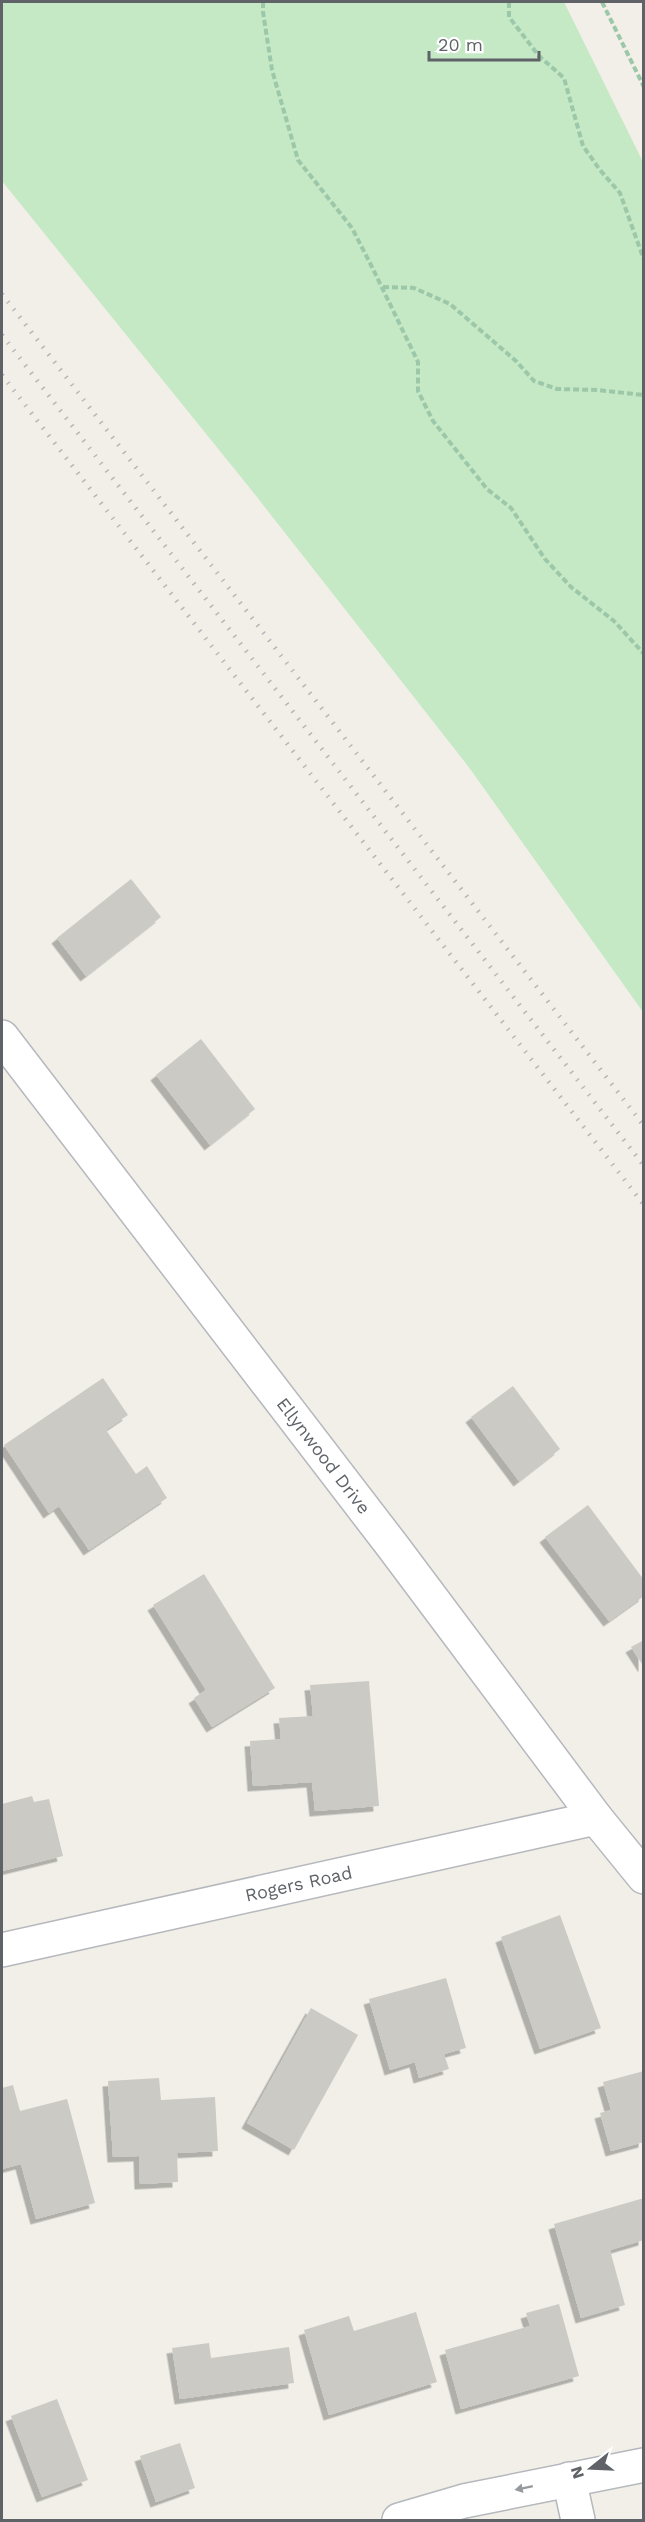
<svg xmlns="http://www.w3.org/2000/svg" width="645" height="2522" font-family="'Work Sans',sans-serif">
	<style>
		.green { fill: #c5e8c5 }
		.building { fill: #cccac5; filter: url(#shadow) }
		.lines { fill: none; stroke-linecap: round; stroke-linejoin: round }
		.minor-casing { stroke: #b5b8bc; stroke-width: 36 }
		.path { stroke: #9cc7a9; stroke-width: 4; stroke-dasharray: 6 3; stroke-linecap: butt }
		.minor { stroke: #fff; stroke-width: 33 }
		.rail { stroke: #b6b7b8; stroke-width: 4.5; stroke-dasharray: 1.5 8; stroke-linecap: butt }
		.oneway { fill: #979a9d }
		.labels { text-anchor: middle; stroke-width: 4.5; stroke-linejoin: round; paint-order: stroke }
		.street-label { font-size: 18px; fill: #5f6368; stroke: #fff }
	</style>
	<defs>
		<filter id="shadow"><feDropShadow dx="-5.5" dy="5.5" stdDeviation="0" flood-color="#0004"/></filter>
	</defs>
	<rect width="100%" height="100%" fill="#f1efe8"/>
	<!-- green -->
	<path class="green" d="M2 2H564L643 162V1012L468 766 249 487 2 181Z"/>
	<!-- building -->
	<g class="building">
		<path d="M131 879 161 917 86 976 57 938Z"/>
		<path d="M201 1039 255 1109 210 1145 156 1075Z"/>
		<path d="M103 1378 128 1415 106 1430 136 1474 147 1466 167 1498 89 1550 59 1506 49 1513 4 1445Z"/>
		<path d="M513 1386 560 1449 519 1481 471 1417Z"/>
		<path d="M588 1505 644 1580V1596L609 1621 545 1537Z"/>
		<path d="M204 1574 275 1688 212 1727 194 1698 206 1690 153 1605Z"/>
		<path d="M644 1640V1667L631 1647Z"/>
		<path d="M369 1681 379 1806 315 1811 312 1782 253 1786 250 1741 281 1739 279 1718 313 1716 310 1685Z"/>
		<path d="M32 1796 34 1802 49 1799 63 1856 2 1871V1804Z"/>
		<path d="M560 1915 601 2028 540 2049 501 1937Z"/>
		<path d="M446 1978 466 2048 444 2054 449 2069 419 2078 415 2062 390 2070 369 1999Z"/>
		<path d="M311 2008 358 2035 294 2150 247 2123Z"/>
		<path d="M644 2071V2142L611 2151 600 2113 611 2110 603 2082Z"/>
		<path d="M159 2078 161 2100 215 2097 218 2151 177 2153 178 2182 140 2184 139 2156 113 2157 108 2081Z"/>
		<path d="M13 2085 20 2111 67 2099 95 2203 36 2219 21 2164 2 2169V2088Z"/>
		<path d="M644 2198V2240L610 2250 625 2305 581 2318 554 2224Z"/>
		<path d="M559 2304 579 2376 461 2409 445 2350 530 2326 526 2313Z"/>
		<path d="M416 2312 437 2382 329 2415 304 2330 349 2316 354 2331Z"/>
		<path d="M209 2343 211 2358 289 2347 294 2383 180 2399 172 2348Z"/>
		<path d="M57 2399 88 2480 42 2497 11 2416Z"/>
		<path d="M180 2443 195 2488 156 2502 140 2456Z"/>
	</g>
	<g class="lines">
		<defs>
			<g id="minor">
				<path id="s1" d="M2 1037 394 1548 596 1818 644 1877"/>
				<path id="s2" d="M2 1950 596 1818"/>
				<path d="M569 2479 578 2520"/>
				<path d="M399 2520 464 2501 644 2465"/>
			</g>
		</defs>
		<!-- minor casing -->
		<use href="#minor" class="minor-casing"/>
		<!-- path -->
		<g class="path">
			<path d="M263 2V12L272 70 298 160 352 228 372 267 418 362V391L433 421 487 489 511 508 545 559 571 587 614 621 644 654"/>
			<path d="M509 2V17L539 56 564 78 583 146 600 170 620 193 644 260"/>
			<path d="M602 2 644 87"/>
			<path d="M383 287 414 288 450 304 516 361 534 381 557 389 597 390 644 395"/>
		</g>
		<!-- minor -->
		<use href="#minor" class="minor"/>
		<!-- rail -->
		<g class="rail">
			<path d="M2 294 644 1126"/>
			<path d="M2 335 644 1166"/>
			<path d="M2 375 644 1205"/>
		</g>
	</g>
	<!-- one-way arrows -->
	<defs><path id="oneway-solid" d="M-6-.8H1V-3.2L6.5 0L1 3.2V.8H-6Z" transform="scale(1.5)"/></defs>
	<use class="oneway" href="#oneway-solid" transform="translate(524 2488) rotate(168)"/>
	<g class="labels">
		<!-- street labels -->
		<g class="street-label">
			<text dy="6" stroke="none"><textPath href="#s1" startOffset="528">Ellynwood Drive</textPath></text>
			<text dy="6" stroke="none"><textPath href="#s2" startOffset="304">Rogers Road</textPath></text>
		</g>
	</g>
	<!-- border -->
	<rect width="645" height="2522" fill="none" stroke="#5f6368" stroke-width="6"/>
	<!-- north arrow -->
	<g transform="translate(591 2468) rotate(252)" stroke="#ffffff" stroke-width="4.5" paint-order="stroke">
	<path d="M0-4.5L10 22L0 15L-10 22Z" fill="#5f6368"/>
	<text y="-9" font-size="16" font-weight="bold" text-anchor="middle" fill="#5f6368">N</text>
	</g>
	<!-- scale -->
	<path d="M429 51v9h110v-9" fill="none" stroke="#5f6368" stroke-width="3"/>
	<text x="438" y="51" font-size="18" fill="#5f6368" stroke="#ffffff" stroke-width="4.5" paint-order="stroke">20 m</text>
</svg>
